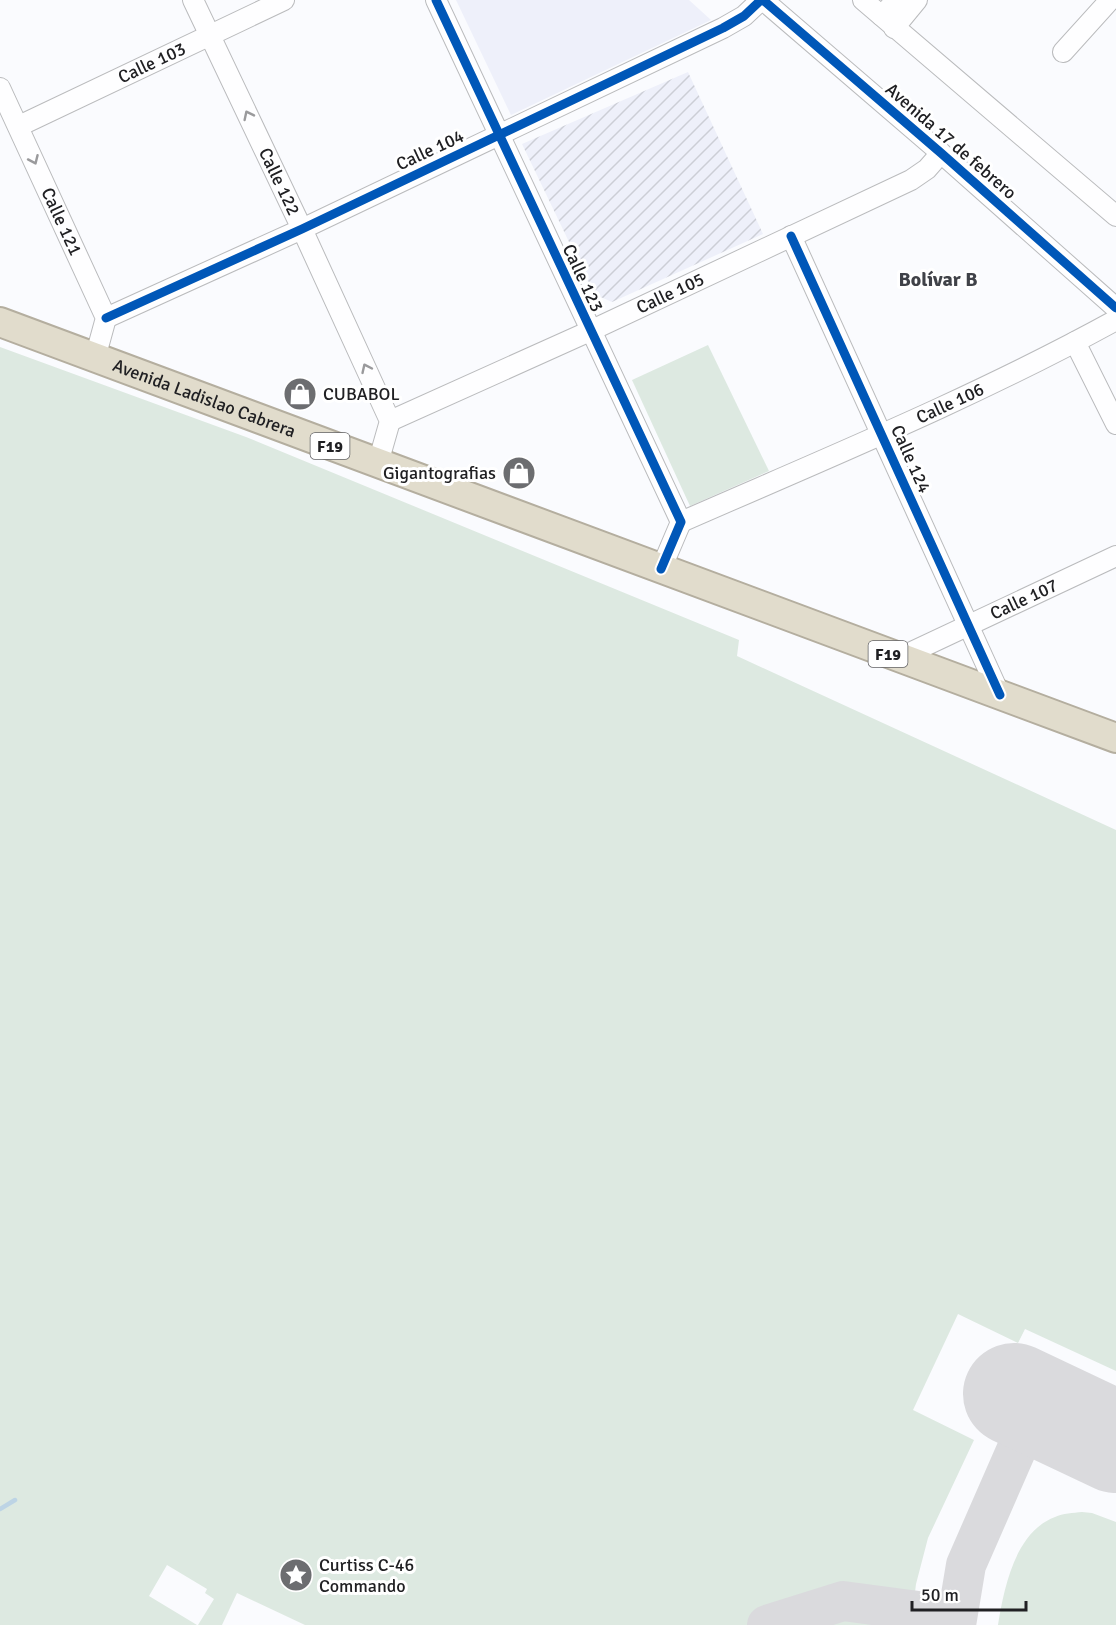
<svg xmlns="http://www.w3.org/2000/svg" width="1116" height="1625" font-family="Signika,sans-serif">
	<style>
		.built { fill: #eef0fa }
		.industrial { fill: url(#industrial-furrows) }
		.grass { fill: #dde9e1 }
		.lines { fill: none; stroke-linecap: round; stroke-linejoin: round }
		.stream { stroke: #bdd4e5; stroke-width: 4.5 }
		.taxiway { stroke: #dadadd; stroke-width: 40 }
		.runway { stroke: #dadadd; stroke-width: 102 }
		.minor-casing { stroke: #babbbd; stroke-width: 22 }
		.highway-casing { stroke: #b4ae9f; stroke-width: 32 }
		.minor { stroke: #fefeff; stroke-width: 20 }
		.highway { stroke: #e1dccc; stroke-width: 28 }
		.cycleway-casing { stroke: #fff; stroke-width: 13 }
		.cycleway { stroke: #0057b8; stroke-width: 9 }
		.oneway { stroke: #9a9a9c }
		.labels { text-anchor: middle; stroke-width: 6; stroke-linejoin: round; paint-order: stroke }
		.shield { fill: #fff; stroke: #636365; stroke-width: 1.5 }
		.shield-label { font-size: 16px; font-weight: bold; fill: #202023 }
		.street-label { font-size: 18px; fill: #202023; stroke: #fff }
		.poi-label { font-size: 18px; fill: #202023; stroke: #fff; text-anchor: start }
		.neighbourhood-label { font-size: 20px; font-weight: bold; fill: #404248; stroke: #fff }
	</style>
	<defs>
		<pattern id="industrial-furrows" width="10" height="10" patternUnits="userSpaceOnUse" patternTransform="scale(1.5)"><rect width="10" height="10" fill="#eef0fa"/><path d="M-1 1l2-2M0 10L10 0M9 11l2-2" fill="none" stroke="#ccced6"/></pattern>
	</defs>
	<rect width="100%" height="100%" fill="#fafbfe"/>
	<!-- built -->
	<path class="built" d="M456 0H689L711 20 511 115Z"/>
	<!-- industrial -->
	<path class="industrial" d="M688 72 763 234 612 302 594 294 522 144Z"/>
	<!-- grass -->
	<g class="grass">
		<path d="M708 345 769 471 690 506 632 380Z"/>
		<path d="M0 347 246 437 739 640 737 656 1116 830V1371L1025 1329 1018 1343 958 1314 913 1410 974 1440 928 1538 916 1584 911 1625H305L237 1593 222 1625H198L214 1599 205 1593 207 1589 167 1565 149 1596 197 1625H0Z"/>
		<path d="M1082 1512 1092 1513 1116 1522V1625H998C1004 1588 1015 1532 1055 1517 1063 1513 1073 1513 1082 1512Z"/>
	</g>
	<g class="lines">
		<!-- stream -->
		<path class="stream" d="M0 1509 15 1500"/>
		<!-- taxiway -->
		<g class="taxiway">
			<path d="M767 1625 843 1601 956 1616"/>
			<path d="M956 1625 966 1565 1036 1405"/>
		</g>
		<!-- runway -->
		<path class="runway" d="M1014 1394 1116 1442"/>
		<defs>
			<g id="minor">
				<path id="s1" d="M193 0 302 229 390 421 378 463"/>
				<path d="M436 0 681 522 661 569"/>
				<path d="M763 0 941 153 1116 308"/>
				<path d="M863 0 1116 216"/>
				<path d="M882 16 896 0"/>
				<path d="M894 28 917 0"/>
				<path d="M1063 52 1110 0"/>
				<path id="s2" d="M0 88 106 318 95 358"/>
				<path id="s3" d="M19 126 284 0"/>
				<path d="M791 236 1000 695"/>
				<path d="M106 318 302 229 723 28 744 16 761 0"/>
				<path d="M1075 342 1116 424"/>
				<path id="s4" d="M390 421 590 331 911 180 927 169 941 153"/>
				<path id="s5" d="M681 522C827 458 976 397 1116 320"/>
				<path id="s6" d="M899 658 1116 556"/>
			</g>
			<g id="highway">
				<path id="s7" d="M0 322 1116 738"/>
			</g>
		</defs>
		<!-- minor casing -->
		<use href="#minor" class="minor-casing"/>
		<!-- highway casing -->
		<use href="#highway" class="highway-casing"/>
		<!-- minor -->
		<use href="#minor" class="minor"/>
		<!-- highway -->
		<use href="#highway" class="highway"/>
		<defs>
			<g id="cycleway">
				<path d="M436 0 681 522 661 569"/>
				<path d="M763 0 941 153 1116 308"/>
				<path d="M791 236 1000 695"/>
				<path d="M106 318 302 229 723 28 744 16 761 0"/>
			</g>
		</defs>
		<!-- cycleway casing -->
		<use href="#cycleway" class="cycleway-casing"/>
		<!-- cycleway -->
		<use href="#cycleway" class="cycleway"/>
	</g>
	<!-- one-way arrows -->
	<defs><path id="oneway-chevron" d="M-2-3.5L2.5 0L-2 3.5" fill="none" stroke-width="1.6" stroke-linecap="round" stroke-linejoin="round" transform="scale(1.5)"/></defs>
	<g class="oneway">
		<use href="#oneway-chevron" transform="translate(248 115) rotate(-116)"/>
		<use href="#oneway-chevron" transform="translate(34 160) rotate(66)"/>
		<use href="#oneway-chevron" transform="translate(366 368) rotate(-115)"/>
	</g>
	<!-- icons -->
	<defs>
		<symbol id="shop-disc" viewBox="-11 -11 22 22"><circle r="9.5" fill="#6c6d70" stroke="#fff"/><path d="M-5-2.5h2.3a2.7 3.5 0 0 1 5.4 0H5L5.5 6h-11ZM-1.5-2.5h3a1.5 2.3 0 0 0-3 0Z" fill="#fff"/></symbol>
		<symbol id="sight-disc" viewBox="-11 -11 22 22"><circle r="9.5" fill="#6c6d70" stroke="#fff"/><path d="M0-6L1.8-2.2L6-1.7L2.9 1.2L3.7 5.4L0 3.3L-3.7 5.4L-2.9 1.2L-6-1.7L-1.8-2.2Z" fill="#fff"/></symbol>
	</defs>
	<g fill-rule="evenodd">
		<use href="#shop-disc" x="281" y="375" width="38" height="38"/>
		<use href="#shop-disc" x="500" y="454" width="38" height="38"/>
		<use href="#sight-disc" x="277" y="1556" width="38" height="38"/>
	</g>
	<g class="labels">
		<!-- shield labels -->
		<g class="shield">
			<rect x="310.5" y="433" width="39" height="26" rx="4.5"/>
			<rect x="868.5" y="641" width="39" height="26" rx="4.5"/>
		</g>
		<g class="shield-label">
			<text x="330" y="452">F19</text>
			<text x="888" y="660">F19</text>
		</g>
		<!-- street labels -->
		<g class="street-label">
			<text dy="6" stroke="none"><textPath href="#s3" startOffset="147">Calle 103</textPath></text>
			<text transform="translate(951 141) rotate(41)" y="6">Avenida 17 de febrero</text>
			<text transform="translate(430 150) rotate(-25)" y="6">Calle 104</text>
			<text dy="6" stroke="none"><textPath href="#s1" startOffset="201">Calle 122</textPath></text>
			<text dy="6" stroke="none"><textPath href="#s2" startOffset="147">Calle 121</textPath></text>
			<text transform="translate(583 278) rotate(65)" y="6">Calle 123</text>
			<text dy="6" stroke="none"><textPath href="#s4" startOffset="308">Calle 105</textPath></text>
			<text dy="6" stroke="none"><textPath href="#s7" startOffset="218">Avenida Ladislao Cabrera</textPath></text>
			<text dy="6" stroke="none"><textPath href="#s5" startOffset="294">Calle 106</textPath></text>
			<text transform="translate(911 459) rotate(66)" y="6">Calle 124</text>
			<text dy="6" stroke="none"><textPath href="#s6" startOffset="138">Calle 107</textPath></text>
		</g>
		<!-- poi labels -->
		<g class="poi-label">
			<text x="323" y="400">CUBABOL</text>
			<text x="496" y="479" text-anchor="end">Gigantografias</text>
			<text x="319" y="1571">Curtiss C-46<tspan x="319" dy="21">Commando</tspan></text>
		</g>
		<!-- neighbourhood labels -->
		<g class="neighbourhood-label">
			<text x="938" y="286">Bolívar B</text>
		</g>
	</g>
	<!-- scale -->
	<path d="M912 1601v9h114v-9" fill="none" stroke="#202023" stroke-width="3"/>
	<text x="921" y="1601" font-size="18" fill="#202023" stroke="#ffffff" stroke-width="4.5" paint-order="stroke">50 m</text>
</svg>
